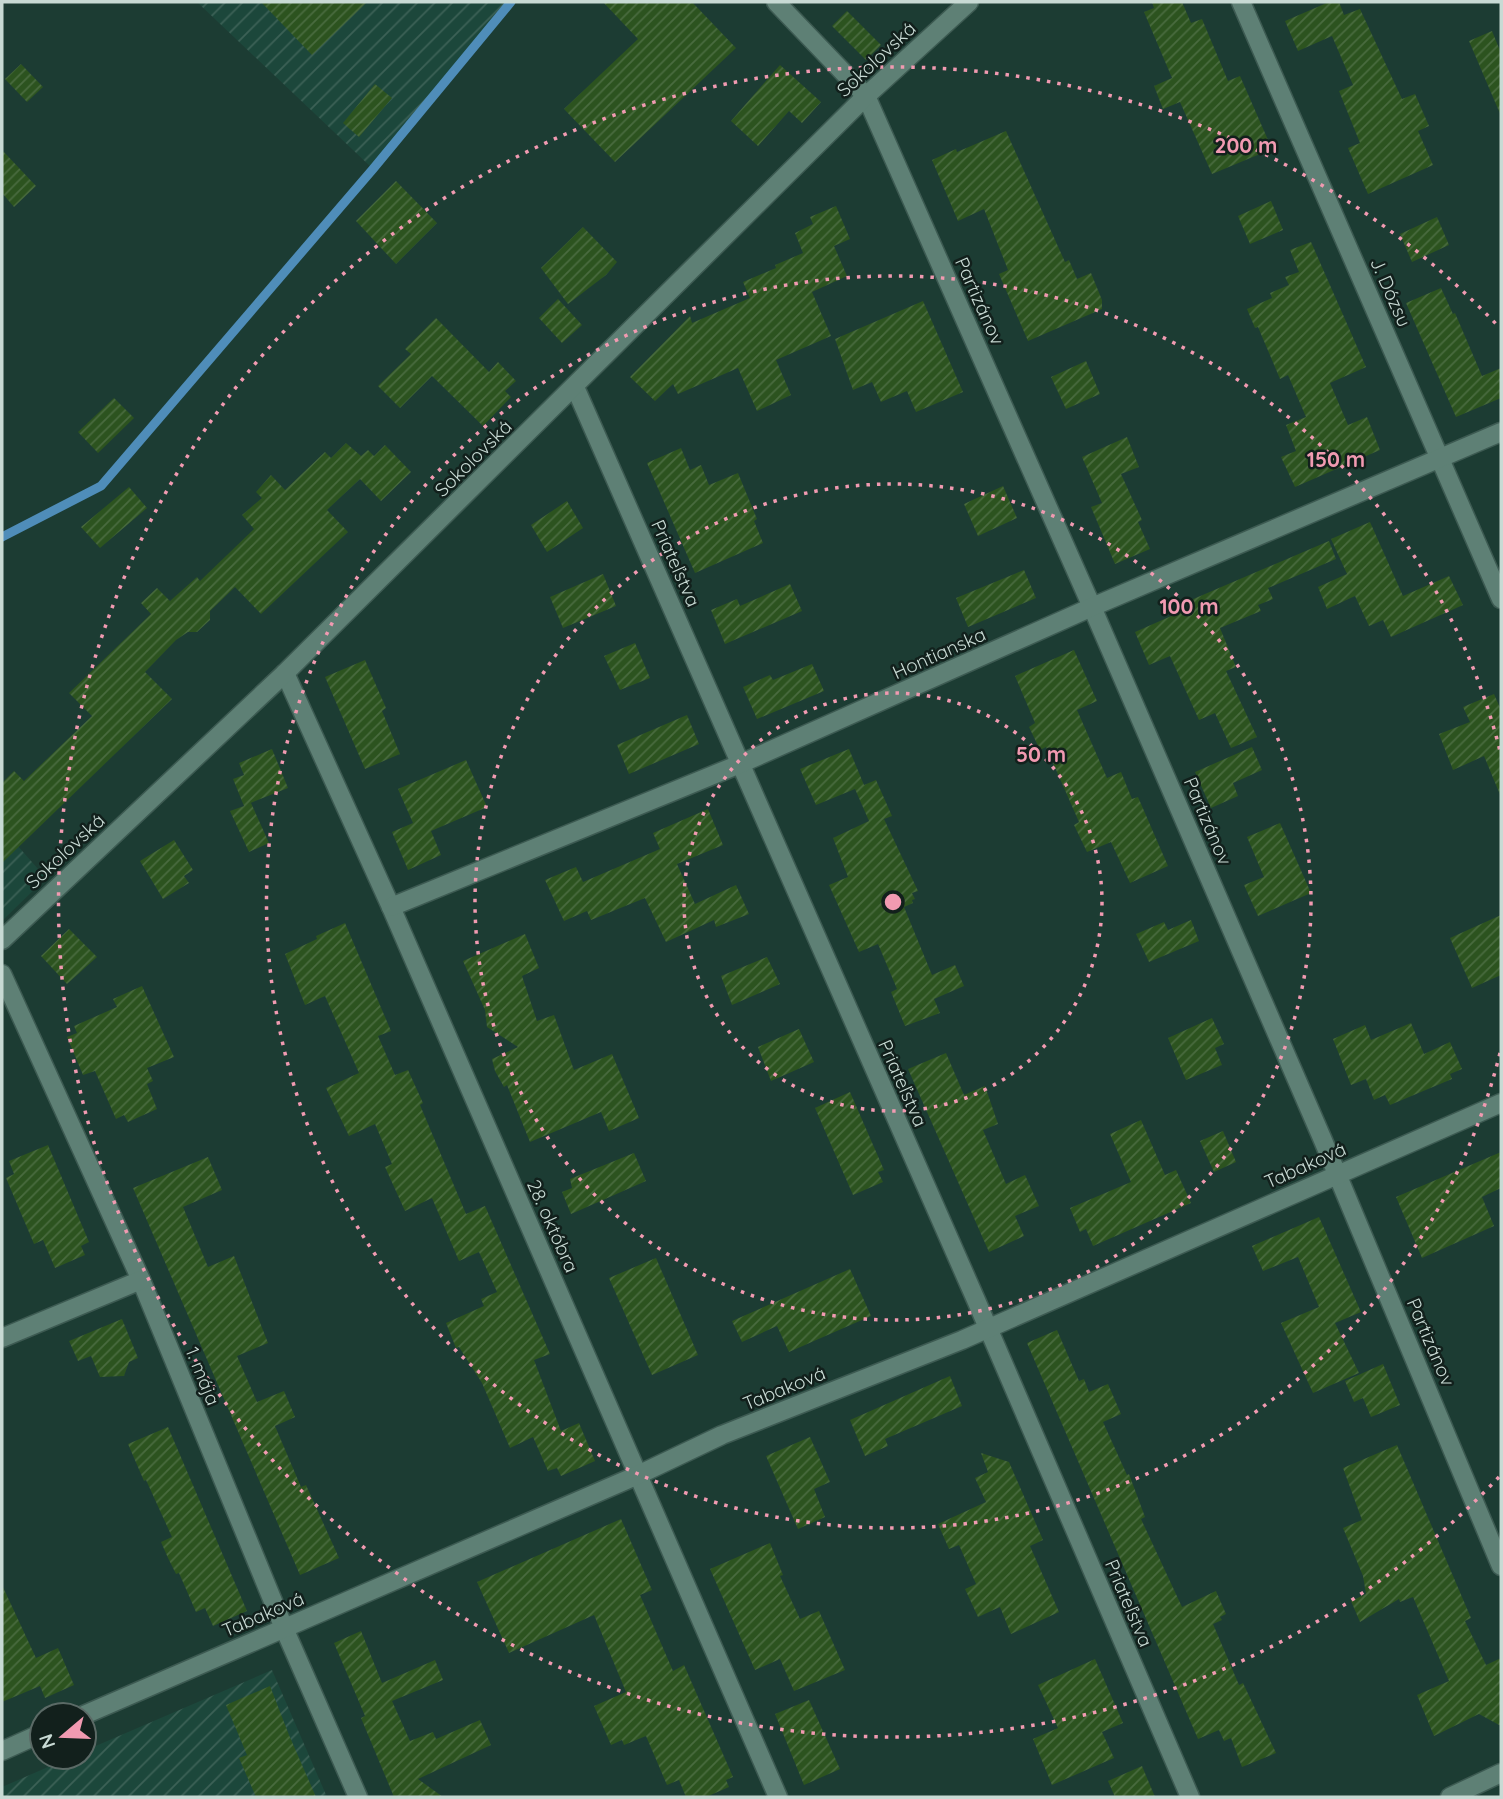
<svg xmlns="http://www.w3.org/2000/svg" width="1503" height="1799" font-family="Quicksand,sans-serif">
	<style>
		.industrial { fill: url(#industrial-furrows) }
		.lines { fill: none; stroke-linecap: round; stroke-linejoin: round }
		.stream { stroke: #4f8db9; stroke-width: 9 }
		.building { fill: url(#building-hatch) }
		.minor-casing { stroke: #3d5a52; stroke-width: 21 }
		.minor { stroke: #5e8075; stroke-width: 18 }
		.ring { fill: none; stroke: #f19ab1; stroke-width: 3.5; stroke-dasharray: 3.5 7 }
		.labels { text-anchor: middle; stroke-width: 5; stroke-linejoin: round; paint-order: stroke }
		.street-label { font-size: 19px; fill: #c8dad4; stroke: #12201c }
		.centre { fill: #f19ab1; stroke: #12201c; stroke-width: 3.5 }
		.ring-label { font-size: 21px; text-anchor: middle; font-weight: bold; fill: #f19ab1; stroke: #12201c; stroke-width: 5; stroke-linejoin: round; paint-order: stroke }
	</style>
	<defs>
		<pattern id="industrial-furrows" width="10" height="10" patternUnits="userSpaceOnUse" patternTransform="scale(1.75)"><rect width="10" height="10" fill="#1c473b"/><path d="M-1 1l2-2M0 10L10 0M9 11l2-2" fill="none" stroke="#3c6156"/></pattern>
		<pattern id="building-hatch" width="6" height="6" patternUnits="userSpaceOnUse" patternTransform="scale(1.75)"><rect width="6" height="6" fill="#2c531f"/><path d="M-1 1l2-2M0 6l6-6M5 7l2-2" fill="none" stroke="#496b3f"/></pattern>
	</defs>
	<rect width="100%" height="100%" fill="#1c3c33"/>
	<!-- industrial -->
	<g class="industrial">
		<path d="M197 2H511L373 169Z"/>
		<path d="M2 828 46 878 2 921Z"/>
		<path d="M272 1670 327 1797H2V1787L71 1757H84V1751Z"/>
	</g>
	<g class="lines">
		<!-- stream -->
		<path class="stream" d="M2 537 101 486 373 169 511 2"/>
	</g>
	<!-- building -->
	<g class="building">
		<path d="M261 2H367L312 55Z"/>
		<path d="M603 2H692L736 48 615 162 564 109 638 39Z"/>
		<path d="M1152 2H1182L1191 23 1202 19 1228 81 1240 76 1272 149 1212 174 1180 102 1163 109 1154 86 1172 78 1144 12 1154 8Z"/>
		<path d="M1329 2H1339L1344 15 1360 9 1402 99 1415 94 1429 126 1418 131 1433 165 1368 194 1348 148 1360 143 1339 91 1353 85 1332 36 1298 51 1285 21Z"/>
		<path d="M847 11 881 45 866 60 832 26Z"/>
		<path d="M1492 31 1501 53V116L1469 41Z"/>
		<path d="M21 64 43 87 27 102 5 79Z"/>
		<path d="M780 65 821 102 802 123 789 111 758 146 731 121Z"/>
		<path d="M375 84 392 98 359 137 343 123Z"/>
		<path d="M1006 131 1065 262 1069 260 1077 279 1091 273 1102 300V309L1028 341 999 274 1008 270 984 209 958 221 932 160 956 149 957 152Z"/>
		<path d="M2 150 36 186 14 207 2 193Z"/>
		<path d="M396 181 437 223 396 264 356 221Z"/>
		<path d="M1271 201 1283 230 1250 244 1238 216Z"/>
		<path d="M836 206 850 239 834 246 847 276 812 292 831 336 776 360 791 395 757 411 738 368 678 394 673 384 655 401 630 377 690 316 692 323 750 298 743 282 776 268 775 265 803 253 795 233 813 224 810 217Z"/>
		<path d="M1437 217 1449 245 1412 262 1400 234Z"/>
		<path d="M583 227 617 262 606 275 568 304 541 268Z"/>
		<path d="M1311 242 1366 367 1330 383 1348 425 1367 417 1380 450 1295 487 1281 457 1296 451 1286 425 1306 417 1288 375 1280 379 1258 327 1255 328 1247 309 1272 298 1270 293 1289 285 1285 277 1299 272 1290 250Z"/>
		<path d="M1441 288 1453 314 1455 313 1482 376 1501 368V398L1456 417 1406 303Z"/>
		<path d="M558 299 582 325 562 343 539 318Z"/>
		<path d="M923 301 963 392 916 412 907 391 881 402 872 382 853 390 835 339Z"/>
		<path d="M436 318 489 372 498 362 516 381 505 391 511 397 483 426 432 376 400 408 378 386 411 354 405 349Z"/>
		<path d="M1086 361 1100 394 1066 409 1051 377Z"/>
		<path d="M114 398 134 418 98 453 78 432Z"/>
		<path d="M1127 437 1139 467 1121 474 1142 520 1138 522 1150 549 1115 564 1091 507 1102 503 1082 457Z"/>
		<path d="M346 443 361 456 368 450 374 456 385 445 411 472 381 501 360 479 327 510 348 532 261 614 235 587 210 611V620L197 632H188L176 640 145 672 172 699 2 863V783L14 771 24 781 92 716 69 693 151 614 141 603 157 588 170 601 197 577 200 581 254 529 242 515 262 498 256 492 271 475 285 490 325 452 331 458Z"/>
		<path d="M681 448 690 470 701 465 709 485 738 473 757 519 754 521 763 543 695 573 647 463Z"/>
		<path d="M1003 486 1017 518 978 536 964 504Z"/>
		<path d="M129 487 147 508 100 548 81 527Z"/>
		<path d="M567 501 583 528 547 552 531 525Z"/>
		<path d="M1370 522 1403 596 1449 576 1463 605 1391 637 1383 620 1369 626 1355 596 1327 609 1318 587 1347 574 1331 539Z"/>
		<path d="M1329 541 1336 559 1268 588 1273 599 1258 605 1261 611 1220 628 1236 667 1226 671 1257 737 1231 748 1215 713 1199 720 1170 656 1149 665 1135 632 1194 606 1191 600Z"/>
		<path d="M1024 570 1036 598 968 627 956 598Z"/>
		<path d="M603 574 616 606 563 628 550 597Z"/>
		<path d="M790 584 802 611 725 644 711 610 737 599 740 606Z"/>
		<path d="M635 643 650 678 620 690 604 656Z"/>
		<path d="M1074 650 1097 701 1077 710 1107 778 1121 772 1132 799 1138 797 1168 866 1130 883 1111 842 1087 852 1074 825 1079 822 1046 747 1040 750 1029 727 1035 723 1015 676Z"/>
		<path d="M365 660 386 708 382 711 400 754 365 769 325 677Z"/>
		<path d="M812 664 824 691 757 719 743 687 770 675 773 680Z"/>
		<path d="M1494 694 1501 710V797L1484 756 1453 770 1439 734 1470 722 1463 707Z"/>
		<path d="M687 715 699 744 629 774 617 745Z"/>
		<path d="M1252 747 1262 770 1233 783 1238 796 1211 808 1195 772Z"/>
		<path d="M272 749 288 788 248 804 251 803 269 843 249 852 230 811 244 806 233 779 244 775 239 763Z"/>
		<path d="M849 749 864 785 876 780 892 816 884 819 918 891 912 893 915 899 912 900 913 903 904 907 932 975 955 965 964 986 934 999 940 1013 905 1026 891 992 897 989 878 944 859 952 829 885 848 877 833 838 869 821 855 789 816 805 800 769Z"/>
		<path d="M466 760 487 807 431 831 441 855 408 870 392 832 413 823 398 789Z"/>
		<path d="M708 809 723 845 677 864 695 904 736 885 749 914 716 927 714 920 666 942 645 898 591 920 587 911 564 921 545 880 576 867 583 882 660 849 653 833Z"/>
		<path d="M1280 823 1311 893 1258 916 1244 885 1264 877 1247 837Z"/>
		<path d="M174 840 193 870 184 876 189 883 163 899 140 861Z"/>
		<path d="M1501 915V975L1472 988 1450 938Z"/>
		<path d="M1191 920 1199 941 1149 962 1136 934 1164 922 1168 930Z"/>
		<path d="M345 923 391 1031 378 1036 395 1075 408 1070 423 1103 420 1105 466 1214 485 1206 550 1354 534 1360 561 1431 579 1423 595 1461 561 1476 557 1468 548 1471 533 1437 510 1448 482 1383 459 1347 456 1348 446 1323 484 1306 481 1299 497 1292 479 1252 459 1261 432 1198 405 1211 385 1167 392 1164 375 1124 349 1136 326 1088 359 1073 325 996 305 1005 285 954 317 939 316 936Z"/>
		<path d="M69 929 97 957 67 984 41 956Z"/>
		<path d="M525 934 539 968 522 976 537 1021 554 1015 574 1070 612 1054 639 1118 609 1131 601 1112 530 1142 507 1085 504 1087 495 1071 492 1059 518 1047 487 1027 485 1010 463 961Z"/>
		<path d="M767 957 780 984 732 1005 721 976Z"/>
		<path d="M142 986 174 1057 147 1068 153 1081 147 1084 157 1109 128 1122 124 1115 116 1119 95 1071 83 1075 67 1037 77 1033 74 1026 117 1007 113 999Z"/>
		<path d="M1212 1018 1224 1044 1215 1048 1222 1065 1186 1080 1168 1038Z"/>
		<path d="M1411 1023 1424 1054 1450 1042 1462 1069 1450 1074 1452 1079 1390 1105 1385 1095 1374 1100 1366 1079 1351 1085 1333 1039 1365 1025 1371 1040Z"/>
		<path d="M799 1029 814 1062 771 1081 758 1047Z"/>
		<path d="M946 1053 964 1095 985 1086 998 1124 983 1130 1006 1184 1025 1175 1039 1206 1015 1216 1024 1236 989 1252 908 1069Z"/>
		<path d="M850 1092 884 1170 878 1172 883 1182 853 1195 815 1108Z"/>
		<path d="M1141 1120 1165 1175 1176 1170 1191 1203 1093 1246 1086 1229 1080 1232 1070 1208 1131 1182 1110 1134Z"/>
		<path d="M1223 1131 1236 1162 1214 1172 1200 1141Z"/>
		<path d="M48 1145 89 1242 81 1246 85 1255 55 1268 43 1240 34 1244 6 1178 14 1174 9 1161Z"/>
		<path d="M1501 1152V1188L1482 1197 1494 1226 1422 1258 1396 1197Z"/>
		<path d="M634 1153 646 1181 571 1214 562 1192 572 1188 570 1179Z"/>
		<path d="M208 1157 222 1190 183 1207 208 1267 234 1256 268 1343 237 1356 257 1402 284 1391 295 1417 275 1426 301 1487 306 1485 339 1558 300 1575 133 1188Z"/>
		<path d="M1319 1217 1361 1312 1335 1323 1359 1373 1313 1393 1281 1323 1319 1307 1298 1257 1263 1271 1252 1246Z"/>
		<path d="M656 1258 698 1355 652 1375 609 1278Z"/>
		<path d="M850 1269 871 1316 789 1352 777 1326 742 1342 732 1321Z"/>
		<path d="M122 1319 138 1358 129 1362 124 1376 100 1377 91 1356 78 1361 69 1341Z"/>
		<path d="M1057 1330 1079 1381 1084 1379 1089 1392 1108 1384 1121 1414 1103 1422 1127 1475 1129 1474 1145 1517 1141 1519 1182 1607 1216 1591 1226 1614 1220 1617 1222 1620 1213 1624 1239 1685 1243 1683 1276 1753 1242 1767 1231 1738 1224 1741 1219 1730 1198 1739 1027 1343Z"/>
		<path d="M1383 1364 1400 1405 1371 1417 1363 1398 1354 1402 1345 1381Z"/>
		<path d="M950 1376 962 1406 885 1439 888 1446 865 1456 850 1420Z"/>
		<path d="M168 1427 247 1611 213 1626 205 1608 196 1612 179 1573 176 1574 168 1558 161 1542 172 1537 146 1480 144 1481 128 1444Z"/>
		<path d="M810 1437 830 1482 814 1489 825 1517 798 1529 766 1456Z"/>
		<path d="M1397 1445 1471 1618 1465 1621 1486 1665 1501 1658V1726L1479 1714 1434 1736 1417 1695 1449 1681 1413 1597 1400 1602 1399 1599 1360 1622 1351 1601 1366 1594 1363 1576 1343 1528 1362 1520 1343 1468Z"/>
		<path d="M981 1453 1009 1462 1043 1540 1030 1546 1059 1612 1011 1634 1000 1607 978 1617 965 1589 976 1584 959 1545 949 1549 938 1524 986 1502 975 1478 988 1472Z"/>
		<path d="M621 1519 652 1590 640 1595 673 1671 684 1665 733 1777 726 1780 729 1787 706 1797H686L679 1780 667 1785 646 1736 624 1745 622 1740 611 1745 594 1706 626 1692 594 1615 509 1653 477 1582Z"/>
		<path d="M770 1543 783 1575 780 1576 800 1619 819 1611 845 1670 794 1691 780 1659 755 1670 710 1569Z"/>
		<path d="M2 1585 36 1658 58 1648 74 1685 45 1698 40 1686 2 1702Z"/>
		<path d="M361 1631 382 1683 435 1660 443 1680 392 1701 410 1741 433 1732 436 1739 480 1720 491 1745 418 1779 443 1797H394L361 1718 365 1716 334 1643Z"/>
		<path d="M1095 1659 1123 1723 1102 1732 1114 1758 1052 1785 1033 1739 1058 1728 1038 1685Z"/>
		<path d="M270 1686 289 1735 316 1797H256L239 1758 247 1755 226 1705Z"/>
		<path d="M809 1700 840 1769 804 1785 775 1714Z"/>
		<path d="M1142 1766 1155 1797H1115L1108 1781Z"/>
	</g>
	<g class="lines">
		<defs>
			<g id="minor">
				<path d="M776 2 866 96 1092 607 1322 1138 1501 1566"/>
				<path d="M1241 2 1501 599"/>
				<path d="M575 387 976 1300 1190 1797"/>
				<path d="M285 673 391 907 778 1797"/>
				<path d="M391 907 740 764 1092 607 1501 432"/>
				<path d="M2 940 285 673 866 96 969 2"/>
				<path d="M2 974 141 1280 284 1628 358 1797"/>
				<path d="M2 1338 141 1280"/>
				<path d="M84 1715 638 1475 722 1435 962 1340 1501 1103"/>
				<path d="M2 1751 42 1733"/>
				<path d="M1450 1797 1501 1773"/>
			</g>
		</defs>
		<!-- minor casing -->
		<use href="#minor" class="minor-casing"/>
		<!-- minor -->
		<use href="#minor" class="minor"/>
	</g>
	<!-- distance rings -->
	<g class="ring">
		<circle cx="893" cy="902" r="209"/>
		<circle cx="893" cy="902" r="418"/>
		<path d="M1500 1053A626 626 0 1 1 1500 751"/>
		<path d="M1499 1477A835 835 0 1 1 1499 327"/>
	</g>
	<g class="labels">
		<!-- street labels -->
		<g class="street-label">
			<text transform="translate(876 59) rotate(-43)" y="7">Sokolovská</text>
			<text transform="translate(1391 292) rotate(66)" y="7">J. Dózsu</text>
			<text transform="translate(980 301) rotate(66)" y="7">Partizánov</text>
			<text transform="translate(473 458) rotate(-45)" y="7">Sokolovská</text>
			<text transform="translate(676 563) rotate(66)" y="7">Priateľstva</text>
			<text transform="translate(939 653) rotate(-24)" y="7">Hontianska</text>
			<text transform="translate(1208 821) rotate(67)" y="7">Partizánov</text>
			<text transform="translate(65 851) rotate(-43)" y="7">Sokolovská</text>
			<text transform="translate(903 1083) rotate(66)" y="7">Priateľstva</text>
			<text transform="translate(1305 1165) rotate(-24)" y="7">Tabaková</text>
			<text transform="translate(553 1226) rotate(66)" y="7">28. októbra</text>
			<text transform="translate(1431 1342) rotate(67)" y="7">Partizánov</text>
			<text transform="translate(203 1376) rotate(68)" y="7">1. mája</text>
			<text transform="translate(784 1388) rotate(-22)" y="7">Tabaková</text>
			<text transform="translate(1129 1603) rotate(67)" y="7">Priateľstva</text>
			<text transform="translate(263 1614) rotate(-23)" y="7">Tabaková</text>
		</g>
	</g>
	<circle cx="893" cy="902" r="10" class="centre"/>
	<g class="ring-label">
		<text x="1246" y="153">200 m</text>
		<text x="1336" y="467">150 m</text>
		<text x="1189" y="614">100 m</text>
		<text x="1041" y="762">50 m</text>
	</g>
	<!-- border -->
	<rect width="1503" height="1799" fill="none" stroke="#c8dad4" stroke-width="7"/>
	<!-- north arrow -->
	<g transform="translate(63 1736) rotate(251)"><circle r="33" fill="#12201c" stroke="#5b6a66" stroke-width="2"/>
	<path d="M0-5L12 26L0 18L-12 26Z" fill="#f19ab1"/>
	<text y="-10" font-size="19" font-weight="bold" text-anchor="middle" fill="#c8dad4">N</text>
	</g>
</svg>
